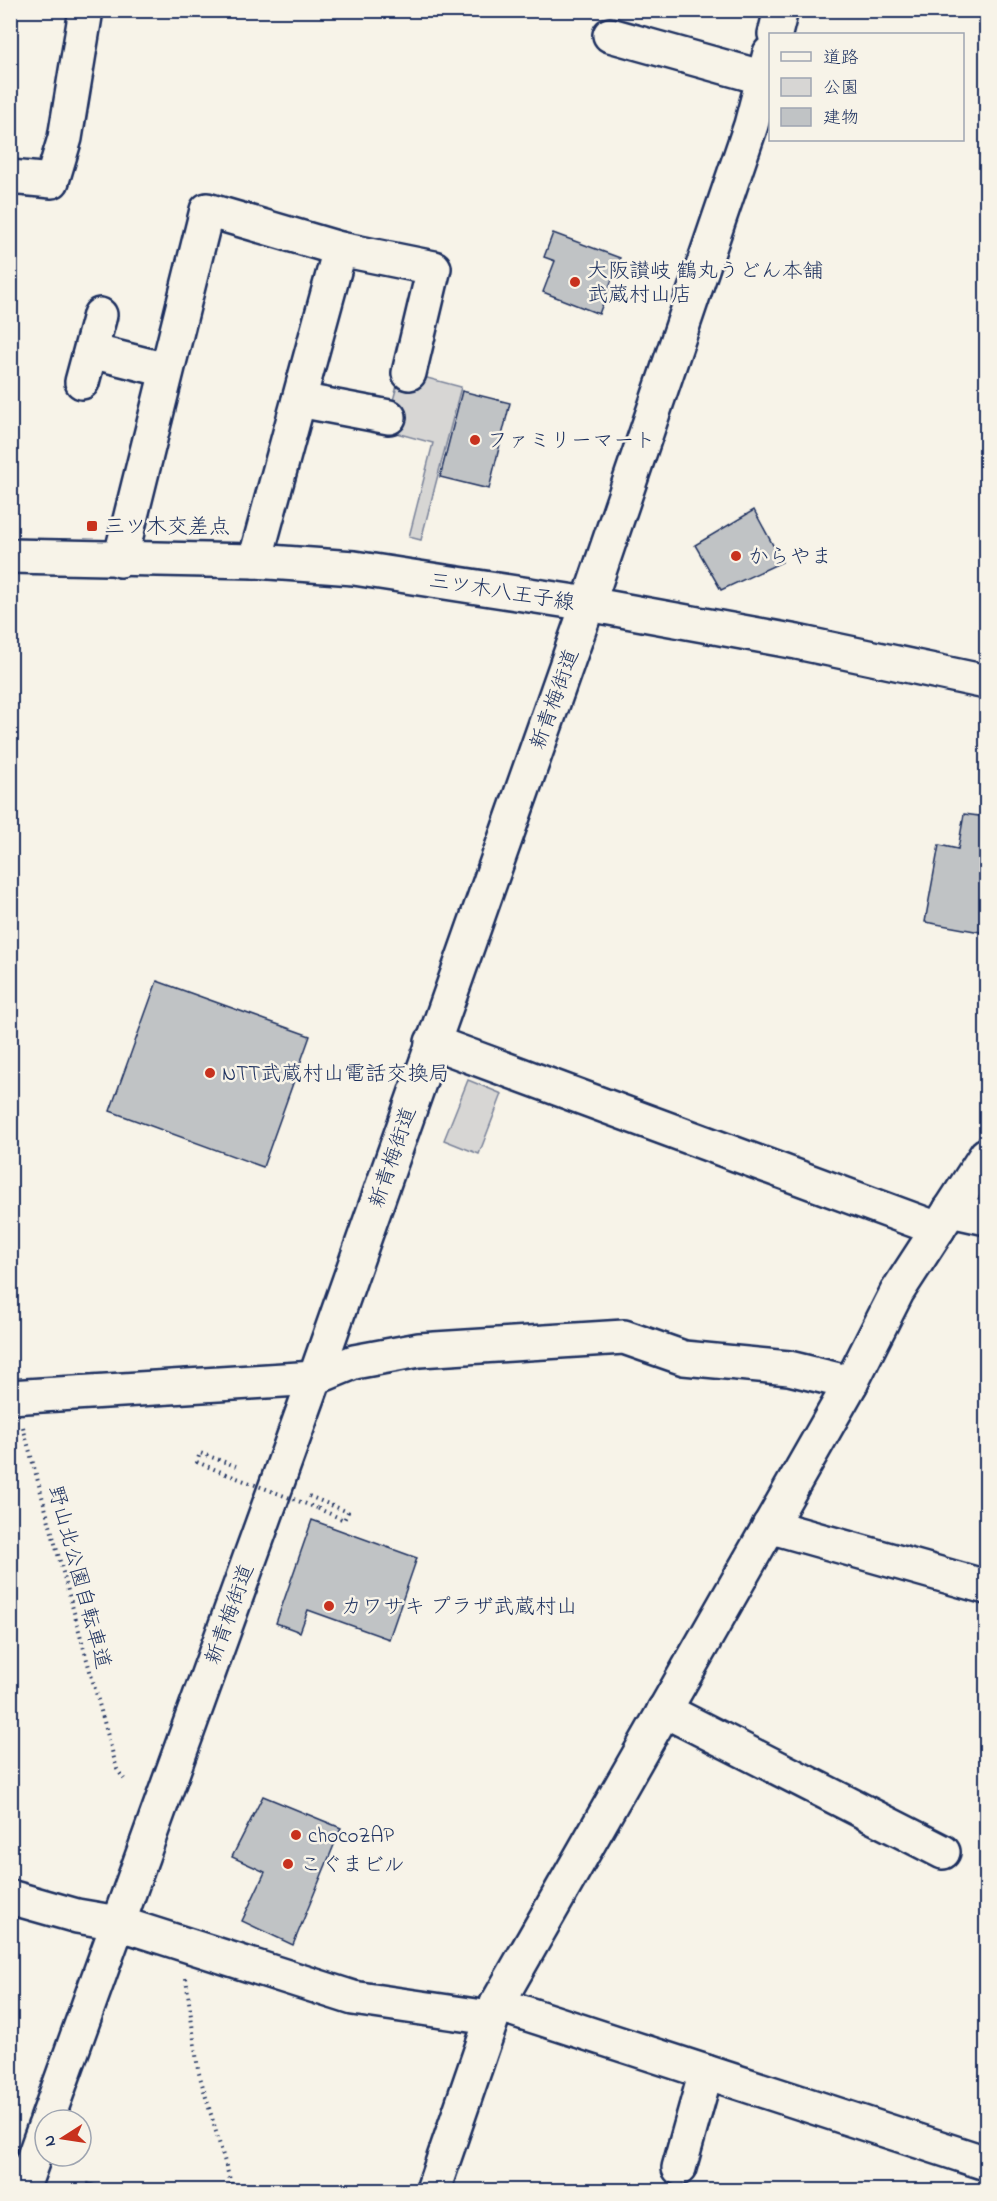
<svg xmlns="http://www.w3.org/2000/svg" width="997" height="2201" font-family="'Indie Flower','Klee One',sans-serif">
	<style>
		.green { fill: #d7d6d4; stroke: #798299; stroke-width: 1.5 }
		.building { fill: #c0c3c5; stroke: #1b2f5e; stroke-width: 1.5 }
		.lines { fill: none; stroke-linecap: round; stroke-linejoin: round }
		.minor-casing { stroke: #1b2f5e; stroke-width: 38 }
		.major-casing { stroke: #1b2f5e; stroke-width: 38 }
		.path { stroke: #1b2f5e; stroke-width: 4; stroke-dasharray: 1.5 4.5; stroke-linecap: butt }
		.minor { stroke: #f7f3e8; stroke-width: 33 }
		.major { stroke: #f7f3e8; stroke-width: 33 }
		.path-bridge { stroke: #1b2f5e; stroke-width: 4; stroke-dasharray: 1.5 4.5; stroke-linecap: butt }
		.poi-dot { fill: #c8321e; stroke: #f7f3e8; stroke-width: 2 }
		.labels { text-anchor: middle; stroke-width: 5; stroke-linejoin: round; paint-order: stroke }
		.poi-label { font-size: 21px; fill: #1b2f5e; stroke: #f7f3e8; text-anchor: start }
		.street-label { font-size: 21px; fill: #1b2f5e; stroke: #f7f3e8 }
	</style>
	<rect width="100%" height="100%" fill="#f7f3e8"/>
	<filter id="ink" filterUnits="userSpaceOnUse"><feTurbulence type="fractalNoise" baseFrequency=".0167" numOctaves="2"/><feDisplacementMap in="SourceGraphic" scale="12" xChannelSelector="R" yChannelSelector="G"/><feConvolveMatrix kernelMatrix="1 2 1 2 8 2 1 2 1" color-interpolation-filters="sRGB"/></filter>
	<g filter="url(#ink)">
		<!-- green -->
		<g class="green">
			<path d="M401 371 461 387 421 540 409 537 433 443 385 430Z"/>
			<path d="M468 1080 502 1094 479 1154 444 1140Z"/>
		</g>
		<!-- building -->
		<g class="building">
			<path d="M553 233 620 258 599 314 543 292 555 261 544 257Z"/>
			<path d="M462 391 510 403 489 489 440 477Z"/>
			<path d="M754 510 782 562 721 590 695 545Z"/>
			<path d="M964 814 986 817V933L925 922 939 845 958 849Z"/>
			<path d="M157 981 310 1036 263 1167 110 1111Z"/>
			<path d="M312 1520 417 1558 389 1639 308 1610 300 1632 276 1623Z"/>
			<path d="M263 1796 341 1828 293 1945 242 1921 265 1872 232 1857Z"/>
			<path d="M88 2183 113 2190H86Z"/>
		</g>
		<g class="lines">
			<defs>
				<g id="minor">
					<path d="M610 35 764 78"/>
					<path d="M10 177 52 181 65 138 86 10"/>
					<path d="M91 351 166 370"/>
					<path d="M82 382 100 315"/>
					<path d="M299 400 389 417"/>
					<path d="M120 560 207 210 340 249 434 268 409 373"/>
					<path d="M255 561 340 249"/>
					<path d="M432 1042 938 1229"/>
					<path d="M950 1210 986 1218"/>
					<path d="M10 1397 315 1378 354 1362 419 1350 624 1337 684 1358 789 1368 851 1383"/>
					<path d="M769 1526 986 1587"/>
					<path d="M664 1710 943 1852"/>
					<path d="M10 1897 77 1916 118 1923 353 1998 490 2018"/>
					<path d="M497 2004 986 2163"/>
					<path d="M679 2168 706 2072"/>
					<path d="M433 2190 497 2004 851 1383 897 1292 986 1155"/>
				</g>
				<g id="major">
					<path d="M775 34 781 10"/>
					<path d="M10 556 255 561 354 568 588 604 797 642 986 682"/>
					<path d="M47 2120 315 1378 588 604 751 125 770 53"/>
					<path d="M22 2190 45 2126"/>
				</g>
			</defs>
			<!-- minor casing -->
			<use href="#minor" class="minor-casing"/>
			<!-- major casing -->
			<use href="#major" class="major-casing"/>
			<!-- path -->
			<g class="path">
				<path d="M23 1427 117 1769 124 1779"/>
				<path d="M226 1474 197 1462 200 1453 236 1466"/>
				<path d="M309 1496 348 1512 344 1520 317 1508"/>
				<path d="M186 1978 198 2070 233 2190"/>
			</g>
			<!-- minor -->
			<use href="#minor" class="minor"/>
			<!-- major -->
			<use href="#major" class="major"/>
			<!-- path-bridge -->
			<path class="path-bridge" d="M226 1474 317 1508"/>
		</g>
	</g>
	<!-- markers -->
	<g class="poi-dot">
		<circle cx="575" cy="282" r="6"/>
		<circle cx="475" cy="440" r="6"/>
		<rect x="86" y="520" width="12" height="12" rx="3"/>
		<circle cx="736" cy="556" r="6"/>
		<circle cx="210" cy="1073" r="6"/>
		<circle cx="329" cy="1606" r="6"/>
		<circle cx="296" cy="1835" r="6"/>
		<circle cx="288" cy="1864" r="6"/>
	</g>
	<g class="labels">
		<!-- poi labels -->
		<g class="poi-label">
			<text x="587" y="277">大阪讃岐 鶴丸うどん本舗<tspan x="587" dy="24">武蔵村山店</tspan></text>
			<text x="487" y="447">ファミリーマート</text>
			<text x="104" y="533">三ツ木交差点</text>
			<text x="748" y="563">からやま</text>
			<text x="222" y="1080">NTT武蔵村山電話交換局</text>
			<text x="341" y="1613">カワサキ プラザ武蔵村山</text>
			<text x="308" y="1842">chocoZAP</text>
			<text x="300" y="1871">こぐまビル</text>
		</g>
		<!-- street labels -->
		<g class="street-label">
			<text transform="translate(502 591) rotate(9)" y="7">三ツ木八王子線</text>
			<text transform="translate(554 699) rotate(-70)" y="7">新青梅街道</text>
			<text transform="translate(392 1157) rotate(-71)" y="7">新青梅街道</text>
			<text transform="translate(80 1577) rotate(75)" y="7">野山北公園自転車道</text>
			<text transform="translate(229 1614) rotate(-70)" y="7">新青梅街道</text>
		</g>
	</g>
	<!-- margin -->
	<rect width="997" height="2201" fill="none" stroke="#f7f3e8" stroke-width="36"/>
	<rect x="18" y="18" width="961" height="2165" fill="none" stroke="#1b2f5e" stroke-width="2" filter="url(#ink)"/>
	<!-- legend -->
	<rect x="769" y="33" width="195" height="108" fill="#f7f3e8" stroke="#9fa5b1" stroke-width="1.5"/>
	<rect x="781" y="52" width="30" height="9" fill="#f7f3e8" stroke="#9fa5b1" stroke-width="1.5"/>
	<text x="823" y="63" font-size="18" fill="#1b2f5e">道路</text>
	<rect x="781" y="78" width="30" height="18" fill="#d7d6d4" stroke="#9fa5b1" stroke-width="1.5"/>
	<text x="823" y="93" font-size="18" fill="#1b2f5e">公園</text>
	<rect x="781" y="108" width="30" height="18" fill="#c0c3c5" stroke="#9fa5b1" stroke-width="1.5"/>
	<text x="823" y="123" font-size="18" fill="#1b2f5e">建物</text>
	<!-- north arrow -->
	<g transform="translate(63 2138) rotate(258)"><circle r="28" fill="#f7f3e8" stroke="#9fa5b1" stroke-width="1.5"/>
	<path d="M0-4.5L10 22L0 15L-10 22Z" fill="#c8321e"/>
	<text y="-9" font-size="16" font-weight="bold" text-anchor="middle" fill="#1b2f5e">N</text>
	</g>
</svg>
